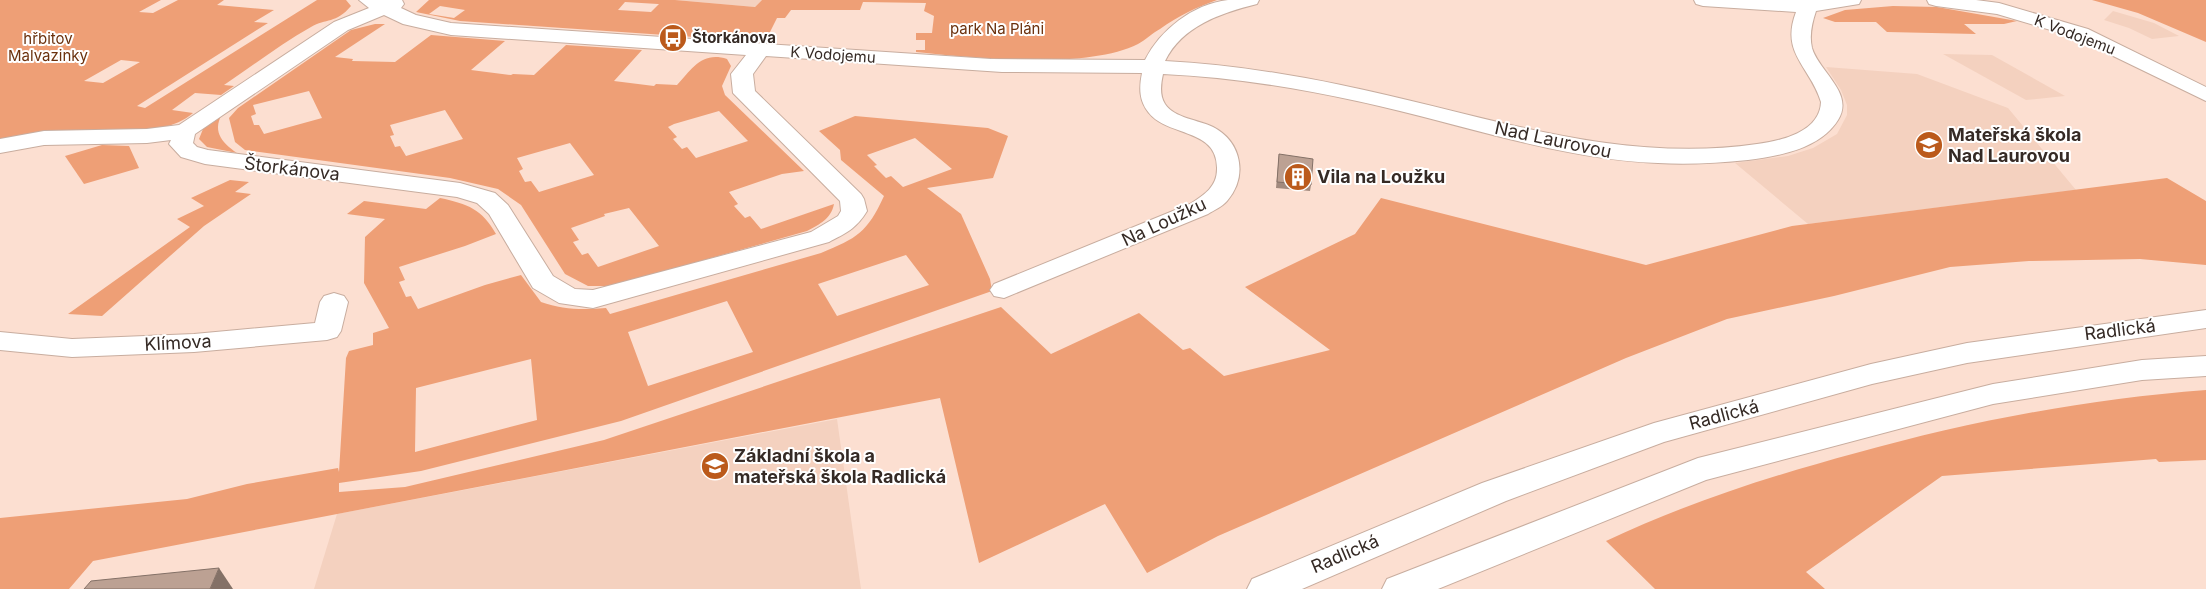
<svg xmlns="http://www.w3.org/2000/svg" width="2206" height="589" font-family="Inter,sans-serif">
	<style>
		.built { fill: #f4d1bf }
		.green { fill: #ee9f76; fill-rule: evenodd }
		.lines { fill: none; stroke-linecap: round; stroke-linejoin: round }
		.minor-casing { stroke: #c8ad9f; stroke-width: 2 }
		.secondary-casing { stroke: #c8ad9f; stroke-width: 2 }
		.minor { fill: #fff; fill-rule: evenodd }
		.secondary { fill: #fff; fill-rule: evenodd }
		.wall { fill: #a28a7e }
		.shaded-wall { fill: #847167 }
		.building { fill: #bca193; stroke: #847167 }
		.labels { text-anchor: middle; stroke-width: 4; stroke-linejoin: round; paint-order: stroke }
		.far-park-label { font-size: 15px; fill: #6b310d; stroke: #fff }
		.far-street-label { font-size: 15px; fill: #352a25; stroke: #fff }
		.far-poi-label { font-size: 15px; font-weight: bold; fill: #352a25; stroke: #fff; text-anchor: start }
		.poi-label { font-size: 18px; font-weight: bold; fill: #352a25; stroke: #fff; text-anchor: start }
		.street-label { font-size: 18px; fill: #352a25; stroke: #fff }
	</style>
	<rect width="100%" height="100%" fill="#fcdfd1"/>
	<!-- built -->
	<g class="built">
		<path d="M675 0H762L755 7Z"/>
		<path d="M2113 11 2154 23 2179 36 2152 39 2129 28 2104 20Z"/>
		<path d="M1943 54 1992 55 2065 96 2026 100Z"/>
		<path d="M1826 67 1917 74 2008 108 2076 190 1808 224 1735 163 1788 156 1813 148 1837 134 1847 115V105L1841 90Z"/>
		<path d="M837 419 861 589H314L337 514Z"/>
	</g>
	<!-- green -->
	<g class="green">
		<path d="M0 0H161L139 12 153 13 178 0H224L217 5 274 10 254 22 268 23 137 106 145 108 317 0H346L351 6C336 24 326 18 311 27 281 44 252 66 224 85L234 86 221 95 195 93 172 110 193 113C161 140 111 127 73 131 49 133 24 137 0 140ZM121 60 140 62 103 83 84 81Z"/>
		<path d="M429 0H675L755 7 762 0H1217C1197 7 1178 16 1160 29 1152 33 1146 40 1138 44 1086 70 974 58 916 52V50H925V40H916V33H932L934 16 924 11 926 3 863 2 860 10H791L785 18H777L764 44 738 40 460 21 416 12ZM625 2 658 4H659L651 12 618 10ZM440 6 465 10 454 18 429 14Z"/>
		<path d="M2092 0H2206V42L2138 13Z"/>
		<path d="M1893 6 1937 7 2017 21 2004 24H1964L1976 34 1887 32 1876 22H1835L1823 18 1845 10Z"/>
		<path d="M375 24H385L335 57 353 59 352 61 395 62 431 35 505 41 471 70 511 75 513 74 534 75 566 45 642 50 614 81 654 86 656 84 677 85C692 69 702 51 727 59L731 66 722 86 725 95 804 171 782 174 729 192 738 204 734 206 745 218 750 216 761 229 834 204C831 219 820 224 807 231L612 286H588L565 274 521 205 498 189 450 178 245 150 235 142 229 118 238 108 351 30ZM309 91 322 118 264 134 259 125H254L251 116 256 114 253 105ZM445 110 463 139 406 156 400 146 395 147 390 136 394 135 390 125ZM719 111 748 141 696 158 687 147 682 149 673 139 677 137 668 127 674 124ZM570 143 594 175 539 192 531 181 525 182 519 171 523 169 517 158ZM629 208 659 246 598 267 588 253 582 255 573 242 579 240 571 228 605 216 604 214Z"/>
		<path d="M224 111C211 130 221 142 237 153L207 147 199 139 205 124Z"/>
		<path d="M855 116 988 128 1008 136 993 178 927 188 961 214 990 279 992 291 621 421 421 471 339 483V492L405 487 604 440 1001 307 1051 354 1139 313 1183 350 1190 348 1224 376 1330 350 1245 287 1355 234 1381 198 1646 265 1792 226 2167 178 2206 201V265L2140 259 2029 261 1950 267 1834 296 1727 319 1626 358 1218 536 1147 573 1105 504 979 563 940 398 93 561 69 589H0V518L187 499 247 484 338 468 339 472 346 358 349 351 373 345V333L389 328 364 283 365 237 385 219 347 214 364 201 426 209 440 198C468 204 482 209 496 234L465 246 399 267 405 280 399 282 406 297 411 296 418 309 485 285 521 275 541 302C563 310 584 310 606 308L610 314 821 253C857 238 867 233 884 196L841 160 840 150 819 131ZM915 138 952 169 903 187 891 176 886 178 874 166 877 165 867 155ZM906 255 929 285 837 316 818 284ZM727 301 753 352 648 386 628 332ZM531 359 537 420 415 452 416 388Z"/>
		<path d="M102 145 129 146 139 168 84 184 65 156Z"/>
		<path d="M230 180 249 182 235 192 251 194 204 226 102 316 68 314 190 227 177 219 204 206 191 198Z"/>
		<path d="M2206 390V460L2159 462 2156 459 1942 476 1806 572 1825 589H1655L1606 541C1686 503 1771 476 1856 453 1971 421 2087 399 2206 390Z"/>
	</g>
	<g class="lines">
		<defs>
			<g id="minor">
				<path d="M359 0H402L404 4 401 8 416 15 451 23 991 59 1145 60C1160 30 1193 4 1228 0 1238 0 1249 0 1259 0L1257 4C1221 13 1182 26 1165 61 1224 64 1283 73 1341 85 1479 113 1615 165 1757 144 1781 141 1820 132 1821 102 1810 66 1780 54 1796 12L1703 6 1696 4 1694 0H1861L1859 4 1816 11C1812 23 1809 35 1812 48 1819 72 1855 93 1838 120 1820 149 1779 156 1748 160 1717 163 1688 165 1658 163 1556 159 1456 122 1357 101 1293 87 1228 77 1163 74 1161 83 1159 95 1165 104 1174 118 1199 120 1213 127 1242 142 1248 177 1227 201 1222 207 1214 210 1208 214L1004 298 994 296 990 290 994 284 1190 204C1204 195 1217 187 1217 169 1218 128 1168 137 1149 113 1139 101 1139 88 1142 73L1002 72 766 56 753 74 755 91 861 194 864 199 867 211C856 229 846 233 829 242L593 308 559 303 533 288 489 214 477 203 457 197 205 164 181 157 169 144 171 140 147 143 44 145 0 153V139L44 131 147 129 179 125 334 22 369 8ZM384 15 403 24 451 35 746 55 731 74 733 93 840 201 841 211 838 216 811 232 593 290 575 289 553 276 508 205 495 193 460 183 208 150 197 147 193 143 195 134 348 30Z"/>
				<path d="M1927 0H1976L1999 3 2088 29 2206 87V101L2074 37 1997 14 1936 6 1929 4Z"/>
				<path d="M334 293 344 296 348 302 341 331 337 337 327 340 194 352 72 357 0 350V332L72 339 194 334 315 323 320 302 324 296Z"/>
			</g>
			<g id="secondary">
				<path d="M2206 310V328L1967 363 1872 384 1664 442 1506 501 1302 589H1247L1252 579 1482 483 1654 423 1871 364 1967 343Z"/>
				<path d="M2206 356V376L2142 380 1993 404 1706 480 1438 589H1382L1387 579 1698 458 1993 384 2142 360Z"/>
			</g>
		</defs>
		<!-- minor casing -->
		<use href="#minor" class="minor-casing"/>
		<!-- secondary casing -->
		<use href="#secondary" class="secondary-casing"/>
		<!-- minor -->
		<use href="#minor" class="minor"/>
		<!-- secondary -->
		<use href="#secondary" class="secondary"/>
	</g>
	<!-- wall -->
	<path class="wall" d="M1279 154 1311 185 1310 191 1276 188Z"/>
	<!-- shaded-wall -->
	<path class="shaded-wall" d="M219 568 233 589H210Z"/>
	<!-- building -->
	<g class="building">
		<path d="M1279 154 1313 159 1311 185 1277 182Z"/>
		<path d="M219 568 210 589H84L91 581Z"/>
	</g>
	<!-- icons -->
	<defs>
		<symbol id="bus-disc" viewBox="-11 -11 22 22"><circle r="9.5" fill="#bb5a1b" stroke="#fff"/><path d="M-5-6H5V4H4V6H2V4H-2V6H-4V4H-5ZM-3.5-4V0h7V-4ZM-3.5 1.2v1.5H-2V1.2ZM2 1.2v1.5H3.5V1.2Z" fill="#fff"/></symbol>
		<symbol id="school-disc" viewBox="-11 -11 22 22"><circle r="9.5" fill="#bb5a1b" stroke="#fff"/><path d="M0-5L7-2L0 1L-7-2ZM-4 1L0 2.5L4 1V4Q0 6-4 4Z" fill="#fff"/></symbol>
		<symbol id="building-disc" viewBox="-11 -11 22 22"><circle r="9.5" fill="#bb5a1b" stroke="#fff"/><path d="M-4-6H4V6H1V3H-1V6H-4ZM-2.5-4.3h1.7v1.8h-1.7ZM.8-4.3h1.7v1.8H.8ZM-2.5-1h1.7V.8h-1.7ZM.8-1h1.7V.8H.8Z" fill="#fff"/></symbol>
	</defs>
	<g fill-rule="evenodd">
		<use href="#bus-disc" x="657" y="22" width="32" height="32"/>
		<use href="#school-disc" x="1913" y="129" width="32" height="32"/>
		<use href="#building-disc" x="1282" y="161" width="32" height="32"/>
		<use href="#school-disc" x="699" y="450" width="32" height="32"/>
	</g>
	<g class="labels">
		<!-- far-park labels -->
		<g class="far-park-label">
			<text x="997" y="34">park Na Pláni</text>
			<text x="48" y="44">hřbitov<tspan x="48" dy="17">Malvazinky</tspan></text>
		</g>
		<!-- far-street labels -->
		<g class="far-street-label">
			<text transform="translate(2075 35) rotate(21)" y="5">K Vodojemu</text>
			<text transform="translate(833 55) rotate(4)" y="5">K Vodojemu</text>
		</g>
		<!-- far-poi labels -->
		<g class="far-poi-label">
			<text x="692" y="43">Štorkánova</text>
		</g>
		<!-- poi labels -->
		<g class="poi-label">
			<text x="1948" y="141">Mateřská škola<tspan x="1948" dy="21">Nad Laurovou</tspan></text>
			<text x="1317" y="183">Vila na Loužku</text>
			<text x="734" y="462">Základní škola a<tspan x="734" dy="21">mateřská škola Radlická</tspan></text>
		</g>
		<!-- street labels -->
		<g class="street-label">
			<text transform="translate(1553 140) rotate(12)" y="6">Nad Laurovou</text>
			<text transform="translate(292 169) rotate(7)" y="6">Štorkánova</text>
			<text transform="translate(1164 222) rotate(-25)" y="6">Na Loužku</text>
			<text transform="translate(2120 330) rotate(-7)" y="6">Radlická</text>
			<text transform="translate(178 343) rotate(-3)" y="6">Klímova</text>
			<text transform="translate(1724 415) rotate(-15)" y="6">Radlická</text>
			<text transform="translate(1345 554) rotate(-23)" y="6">Radlická</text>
		</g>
	</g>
</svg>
